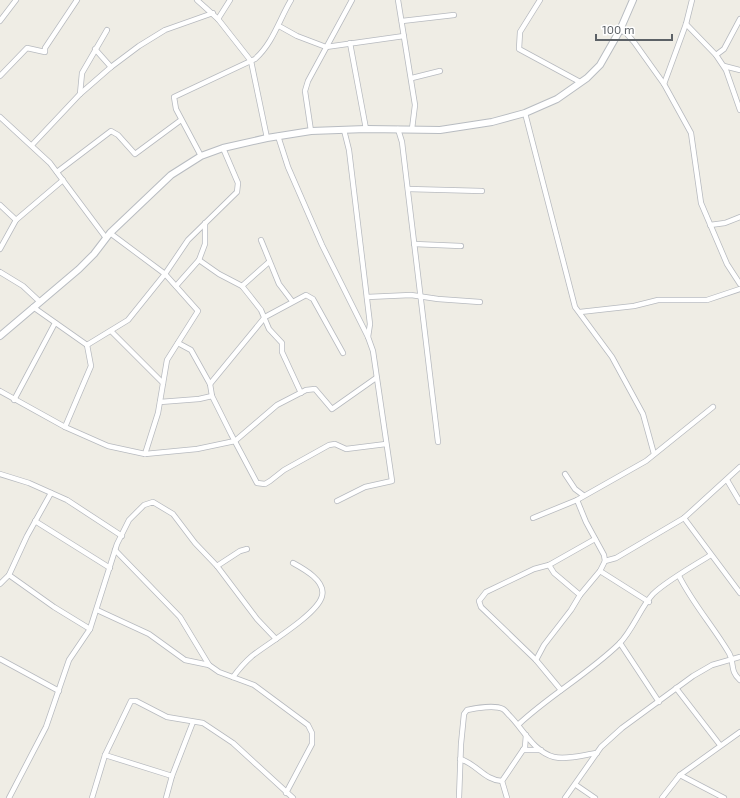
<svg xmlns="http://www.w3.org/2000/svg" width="740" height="798" font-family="'Exo 2',sans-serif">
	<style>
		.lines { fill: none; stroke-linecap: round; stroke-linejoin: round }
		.street-casing { stroke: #b7babf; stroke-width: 6 }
		.secondary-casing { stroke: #b8bcc1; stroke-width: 8 }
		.street { stroke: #fff; stroke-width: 4.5 }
		.secondary { stroke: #fff; stroke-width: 6 }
	</style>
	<rect width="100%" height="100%" fill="#efede5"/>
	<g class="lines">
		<defs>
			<g id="street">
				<path d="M197 0 218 19 251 61 267 138"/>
				<path d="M398 0 415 105 412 129"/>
				<path d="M540 0 520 32 519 49 580 82"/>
				<path d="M218 19 230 0"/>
				<path d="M0 21 16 0"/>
				<path d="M402 21 454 15"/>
				<path d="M686 24 716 55 726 70 740 110"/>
				<path d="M279 26 297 36 326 47 404 36"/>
				<path d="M620 30 626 33 634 42 664 84 691 133 701 203 727 264 740 284"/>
				<path d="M350 43 366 129"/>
				<path d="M95 49 111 67"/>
				<path d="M716 55 724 49 740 19"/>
				<path d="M724 66 740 70"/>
				<path d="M0 76 27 48 45 52V48L77 0"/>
				<path d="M412 78 440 71"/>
				<path d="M664 84 686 24 692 0"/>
				<path d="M80 94 82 73 107 30"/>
				<path d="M525 113 575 307 612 357 643 414 654 454"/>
				<path d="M0 117 50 163 106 238"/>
				<path d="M398 129 402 142 438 442"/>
				<path d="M344 130 349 150 370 324 368 337"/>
				<path d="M311 131 305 91 308 81 352 0"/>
				<path d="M278 136 288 167 322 245 368 337 373 351 392 481 365 487 337 501"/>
				<path d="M32 145 80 94 111 67 139 46 165 30 213 13"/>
				<path d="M201 156 176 109 174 97 255 59C273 43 279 20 291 0"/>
				<path d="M57 172 111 131 118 135 135 154 181 120"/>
				<path d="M408 189 482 191"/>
				<path d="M0 205 16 220"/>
				<path d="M710 225 725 223 740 217"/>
				<path d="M110 233 165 274 198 311 167 360 158 413 145 454"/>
				<path d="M261 240 279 284 292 301"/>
				<path d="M414 244 461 246"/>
				<path d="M0 249 16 220 63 180"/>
				<path d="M199 260 205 244V223"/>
				<path d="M0 272 23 286 39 301"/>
				<path d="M176 286 199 260 219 274 242 286 250 296 261 310 269 329 282 343V352L301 393"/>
				<path d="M242 286 269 262"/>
				<path d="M367 297 411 295 438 299 480 302"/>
				<path d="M33 307 87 345 91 366 65 427"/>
				<path d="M580 312 634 306 658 300H707L740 289"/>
				<path d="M111 331 163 383"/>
				<path d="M178 343 191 350 210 384 212 396 231 434 257 483 265 484 270 481 284 470 329 445 335 444 346 449 386 444"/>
				<path d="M87 345 128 320 165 274 188 240 237 192 238 183 223 148"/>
				<path d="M210 384 265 317 306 295 313 299 343 353"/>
				<path d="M0 391 65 427 108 446 145 454 197 449 235 441 277 405 306 390 315 389 332 409 376 378"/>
				<path d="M14 400 55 323"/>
				<path d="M160 402 199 399 212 396"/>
				<path d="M0 474 29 483 67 500 122 536"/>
				<path d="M565 474 575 489 583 495"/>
				<path d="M727 480 740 502"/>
				<path d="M577 500 586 522 604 555 605 561"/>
				<path d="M533 518 577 500 646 461 713 407"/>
				<path d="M684 518 740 593"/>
				<path d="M35 521 110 568"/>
				<path d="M115 550 180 617 209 665"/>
				<path d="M549 565 554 573 580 595"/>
				<path d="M217 566 240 551 247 549"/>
				<path d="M600 571 649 602"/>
				<path d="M9 575 54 607 90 629"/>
				<path d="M679 576C693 604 713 626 729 653 735 663 729 670 740 680"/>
				<path d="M0 584 9 575 27 536 51 493"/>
				<path d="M97 610 149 634 185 660 209 665 219 672 254 685 308 725 312 733V744L286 793"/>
				<path d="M620 643 659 702"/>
				<path d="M0 659 59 691"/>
				<path d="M536 660 544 645 571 610 580 595 600 571 605 561 616 558 684 518 740 467"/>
				<path d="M233 677C239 669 245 662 252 656 267 644 318 614 322 596 326 581 304 569 293 563"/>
				<path d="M676 688 720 745"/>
				<path d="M561 690 536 660 481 607 479 601 486 592 534 569 549 565 595 539"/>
				<path d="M519 724C550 695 588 674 619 644 633 630 640 608 653 594 665 582 696 564 711 555"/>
				<path d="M523 750H541"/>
				<path d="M105 755 172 776"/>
				<path d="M460 759C477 764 484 780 502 781"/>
				<path d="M680 775 724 798"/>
				<path d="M576 785 595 798"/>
				<path d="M9 798 46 727 69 660 90 629 117 544 129 520 144 505 153 502 173 514 195 543 217 566 257 619 276 639"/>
				<path d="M92 798 105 755 131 701H136L167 717 203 723 233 743 293 798"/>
				<path d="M166 798 172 776 193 722"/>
				<path d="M459 798 461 744 464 714 467 710C476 708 495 705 503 709 505 710 508 714 510 716 523 729 534 752 554 757 567 760 583 755 597 753"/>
				<path d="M507 798 502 781 525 747 526 735"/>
				<path d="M565 798 601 747 622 728 693 676 712 665 740 657"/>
				<path d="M662 798 680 775 740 732"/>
			</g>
			<path id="secondary" d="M0 336 79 269 94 254 110 233 171 175 201 156 223 148 267 138 311 131 366 129 440 130 492 122 525 113 557 99 587 78 600 65 620 30 633 0"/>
		</defs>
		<!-- street casing -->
		<use href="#street" class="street-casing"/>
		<!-- secondary casing -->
		<use href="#secondary" class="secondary-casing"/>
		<!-- street -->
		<use href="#street" class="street"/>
		<!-- secondary -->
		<use href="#secondary" class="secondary"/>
	</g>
	<!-- scale -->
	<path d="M596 34v6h76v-6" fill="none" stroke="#5c6166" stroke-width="2"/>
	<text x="602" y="34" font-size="12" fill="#5c6166" stroke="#ffffff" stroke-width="3" paint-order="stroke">100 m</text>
</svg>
